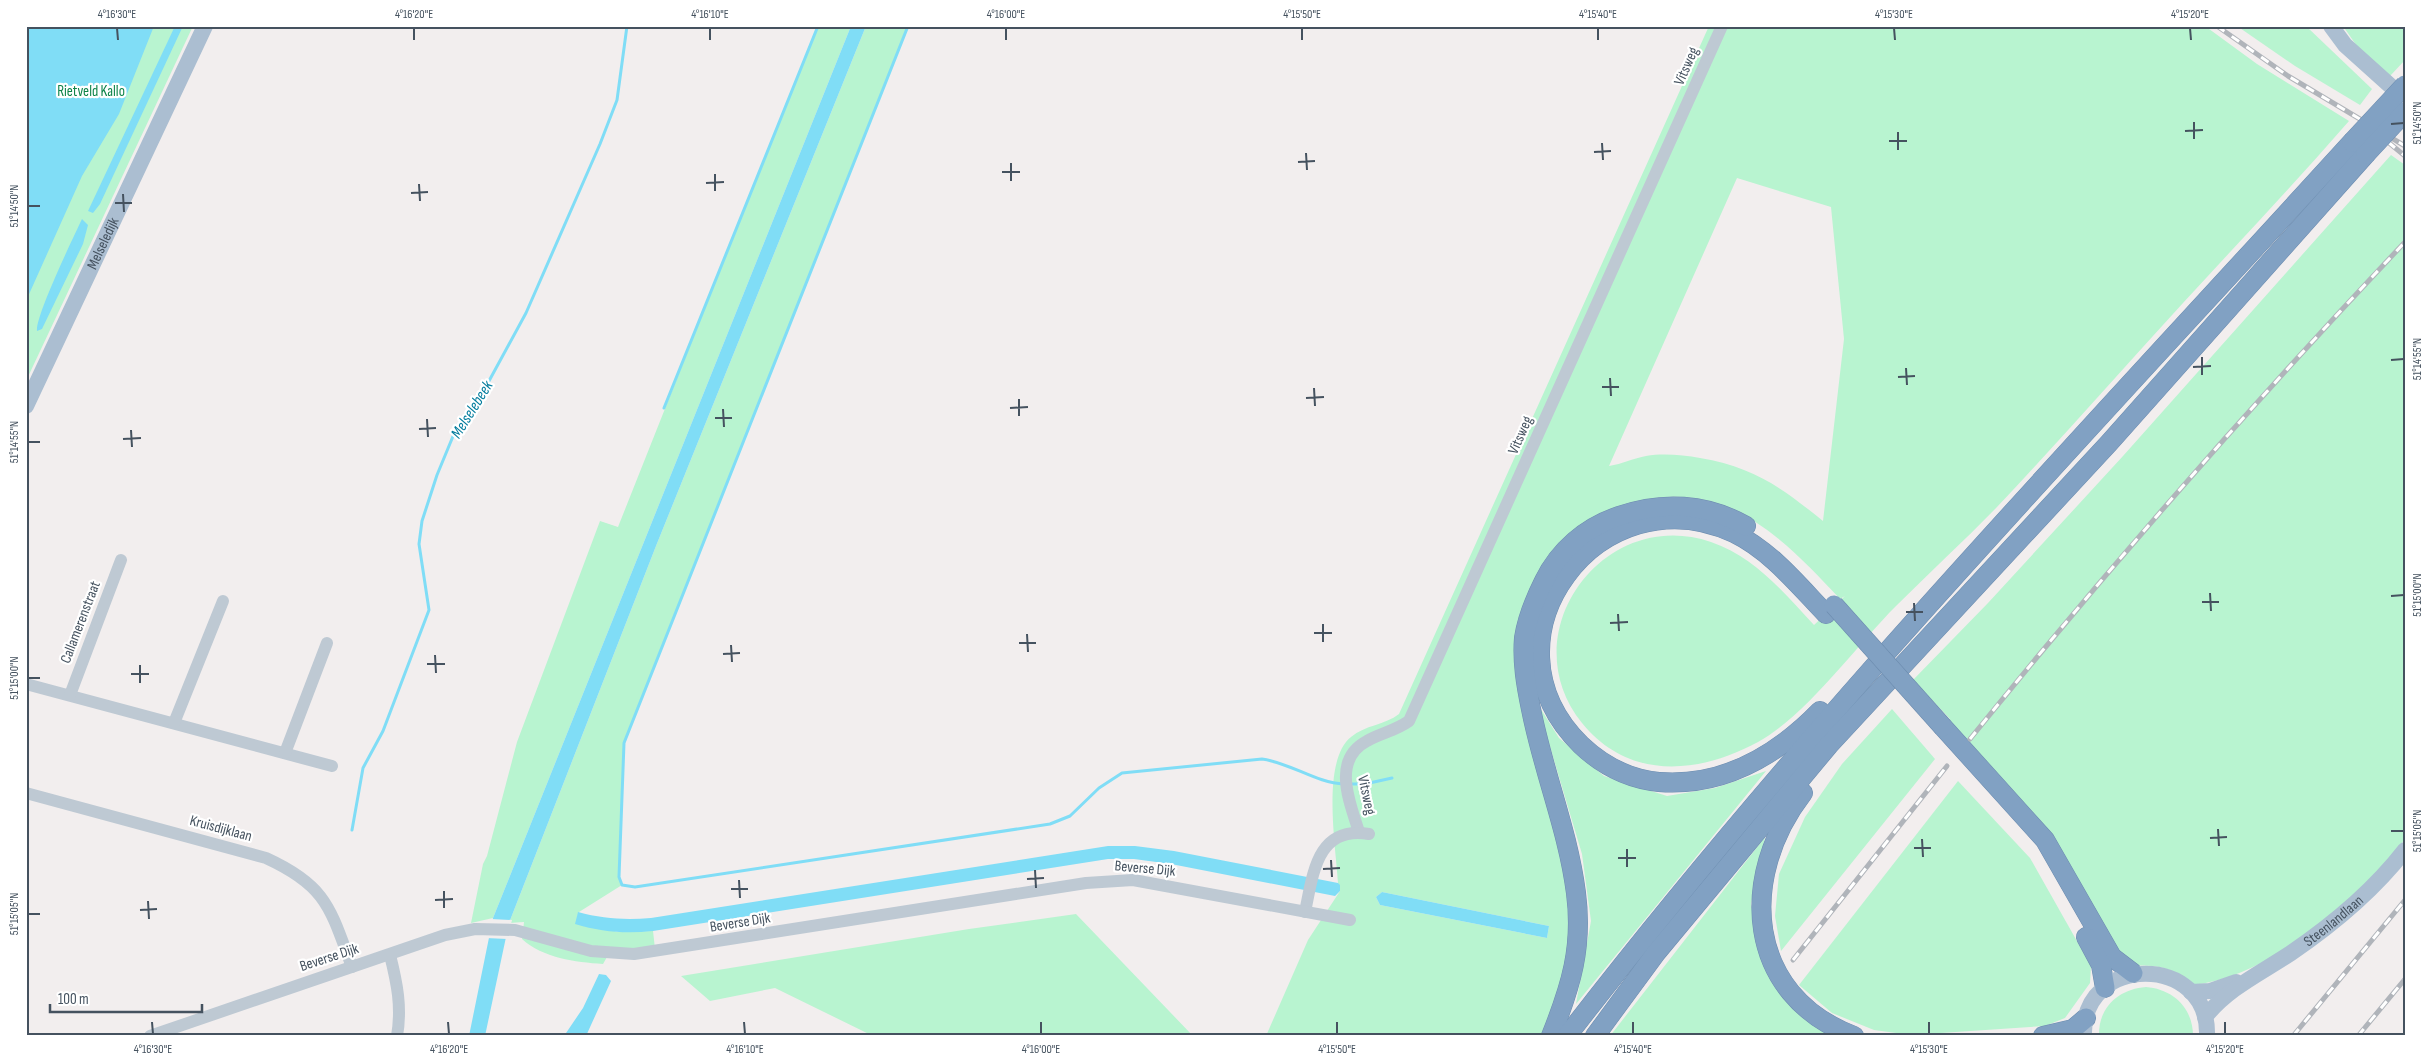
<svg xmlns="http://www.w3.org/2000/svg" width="2431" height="1062" font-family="'Sofia Sans Condensed',sans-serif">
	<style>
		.green { fill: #b8f4d0; fill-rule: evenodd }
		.water { fill: #80ddf6 }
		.pier { fill: #f2eeee }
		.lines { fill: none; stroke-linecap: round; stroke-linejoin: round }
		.stream { stroke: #80ddf6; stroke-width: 3 }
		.highway-casing { stroke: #6c8caf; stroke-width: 20 }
		.minor { stroke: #bec9d3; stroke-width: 12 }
		.major { stroke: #abbed1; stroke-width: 16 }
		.highway { stroke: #81a1c3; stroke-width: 19 }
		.rail-casing { stroke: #b0b4ba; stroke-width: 5 }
		.rail { stroke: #fff; stroke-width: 3; stroke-dasharray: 9; stroke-linecap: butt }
		.highway-bridge-casing { stroke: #6c8caf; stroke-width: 20; stroke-linecap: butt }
		.highway-bridge { stroke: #81a1c3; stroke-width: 19 }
		.ticks { fill: none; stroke: #45525f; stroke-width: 2 }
		.labels { text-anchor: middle; stroke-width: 4.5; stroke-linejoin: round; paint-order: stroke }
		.street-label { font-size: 15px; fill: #45525f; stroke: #fff }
		.park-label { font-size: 15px; fill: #0d8348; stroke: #fff }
		.water-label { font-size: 16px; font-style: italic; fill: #037c9d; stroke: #fff }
		.neatline { fill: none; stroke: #45525f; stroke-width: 2 }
		.ticks-label { font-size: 12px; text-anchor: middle; fill: #45525f }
	</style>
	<rect width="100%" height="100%" fill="#f2eeee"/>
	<!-- green -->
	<g class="green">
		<path d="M26 26H193L26 381Z"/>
		<path d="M817 26H851L493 918 471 923 483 864 487 856 517 742 600 521 618 527Z"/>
		<path d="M866 26H908L624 742 619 877 622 885 579 912 577 917 617 932 653 931 655 949 611 950 603 964C575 962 543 958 522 939L524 922 509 923 656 546Z"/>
		<path d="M1709 26H2205L2257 64 2349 121C2295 183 2239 242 2183 303 2121 371 2060 440 1997 507 1964 541 1929 573 1896 606 1855 647 1808 714 1758 742 1699 774 1629 781 1582 723 1510 634 1603 505 1711 542 1755 557 1783 592 1814 625L1845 596 1840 599C1785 540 1726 478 1636 502 1618 506 1602 511 1587 521L1518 636 1569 895 1570 957 1544 1036H1266L1308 940 1340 891 1338 883C1336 847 1321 761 1351 737 1365 725 1385 725 1399 714ZM1737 178 1831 207 1844 339 1823 521C1782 488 1754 467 1700 458 1683 455 1663 453 1646 456 1634 458 1622 464 1609 466ZM1382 892 1549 926 1547 938 1380 905 1376 897Z"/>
		<path d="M2237 26H2306L2372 89 2360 105 2295 66Z"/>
		<path d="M2343 26H2405V60L2390 76 2361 52Z"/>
		<path d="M2391 155 2405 165V839C2358 900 2272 976 2194 985 2184 977 2172 969 2159 967 2143 964 2139 969 2124 960L1948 722 1950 719 1913 680 1988 603 2123 456Z"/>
		<path d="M1537 703 1559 738 1604 776 1667 796 1715 788 1766 771 1576 1004 1591 921 1582 854Z"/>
		<path d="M1892 709 1935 759 1781 951 1775 916 1779 874 1805 817 1842 764Z"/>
		<path d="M1958 781 2030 858 2091 966 2090 983 2065 1018 2045 1026 1911 1035 1874 1030 1832 1013 1799 985Z"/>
		<path d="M1765 837 1751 904 1759 953 1783 996 1837 1036H1610Z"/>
		<path d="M1076 914 1193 1036H873L775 988 710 1001 681 976 969 929Z"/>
		<path d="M2146 987C2172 989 2193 1007 2193 1036H2099C2098 1007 2119 989 2146 987Z"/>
	</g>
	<!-- water -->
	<g class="water">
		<path d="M26 26H154L119 114 82 176 26 301Z"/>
		<path d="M175 26H183L100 204 93 213 88 211Z"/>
		<path d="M851 26H866L656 546 509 923 485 1036H469L493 918Z"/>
		<path d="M82 219 88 225 83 244 42 329 37 331C35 317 73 238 82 219Z"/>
		<path d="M1108 846H1135L1174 851 1338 883 1340 885V891L1335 896 1171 864 1134 859H1108L653 931C626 934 601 932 575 924L578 912C603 919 626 920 651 918Z"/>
		<path d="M1382 892 1549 926 1547 938 1380 905 1376 897Z"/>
		<path d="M599 974 606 975 611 981 586 1036H564L583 1008Z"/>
	</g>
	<!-- pier -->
	<path class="pier" d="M491 919 512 920 507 939 486 938Z"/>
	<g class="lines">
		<!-- stream -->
		<g class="stream">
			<path d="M908 26 624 743 619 877 622 885 635 887 1050 824 1070 816 1099 788 1122 773 1262 759C1291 763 1316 783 1344 784"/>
			<path d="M664 408 818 26"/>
			<path d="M1350 784H1365L1392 778"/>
			<path d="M352 830 363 768 383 731 429 610 419 544 422 521 437 475 456 429 489 381 526 313 600 144 617 100 627 26"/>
		</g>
		<defs>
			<g id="highway">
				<path d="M1820 711C1777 755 1723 787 1659 782 1629 779 1602 765 1581 745 1472 638 1600 470 1734 533 1771 551 1798 585 1826 614"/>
				<path d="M1943 727 2045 840 2112 957 2133 973"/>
				<path d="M1803 793C1738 877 1745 995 1854 1036"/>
				<path d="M2086 937 2101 965 2105 988"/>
				<path d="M1551 1036C1571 986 1583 947 1576 893 1568 830 1543 771 1531 709 1526 685 1522 662 1524 638 1527 618 1535 599 1544 581 1559 550 1586 527 1619 516 1662 501 1706 503 1746 526"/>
				<path d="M1567 1036C1809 722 2085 435 2352 142"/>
				<path d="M1595 1036 1656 953 1829 745 2109 443 2366 154"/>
				<path d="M2043 1036 2073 1029 2086 1018"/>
			</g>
		</defs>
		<!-- highway casing -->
		<use href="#highway" class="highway-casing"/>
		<!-- minor -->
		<g class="minor">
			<path d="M26 684 332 766"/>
			<path d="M70 695 121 560"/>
			<path d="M174 723 223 601"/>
			<path d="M285 753 327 643"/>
			<path d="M26 793 266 858C327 886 330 908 352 967"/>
			<path d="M1359 832C1350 803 1331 760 1367 741 1381 733 1395 731 1409 721L1722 26"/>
			<path d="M1305 912C1313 874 1317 825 1369 834"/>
			<path d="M390 955C397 983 402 1007 397 1036"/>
			<path d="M150 1036 445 935 475 929 515 930 591 951 634 954 1086 883 1133 880 1350 920"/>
		</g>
		<!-- major -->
		<g class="major">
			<path d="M2331 26 2345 45 2405 99"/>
			<path id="s1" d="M26 406 205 26"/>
			<path d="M2191 992 2210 991 2236 982"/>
			<path id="s2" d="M2205 1017C2228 988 2261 973 2291 953 2332 925 2374 890 2405 850"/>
			<path d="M2084 1036C2081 953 2210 953 2207 1036"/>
		</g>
		<!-- highway -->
		<use href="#highway" class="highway"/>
		<defs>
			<g id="rail">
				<path d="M2217 26 2288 76 2405 146"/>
				<path d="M2388 142 2405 156"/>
				<path d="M1970 739C2109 567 2254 402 2405 242"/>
				<path d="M1793 960 1947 766"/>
				<path d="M2293 1036 2405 900"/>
				<path d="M2358 1036 2405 979"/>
			</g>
		</defs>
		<!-- rail casing -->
		<use href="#rail" class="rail-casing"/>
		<!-- rail -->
		<use href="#rail" class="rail"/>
		<defs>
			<g id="highway-bridge">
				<path d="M2352 142 2405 85"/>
				<path d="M2366 154 2405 112"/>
				<path d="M1834 605 1943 727"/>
			</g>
		</defs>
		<!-- highway-bridge casing -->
		<use href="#highway-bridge" class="highway-bridge-casing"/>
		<!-- highway-bridge -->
		<use href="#highway-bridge" class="highway-bridge"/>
	</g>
	<!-- ticks -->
	<path class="ticks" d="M117 28 118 40M414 28V40M710 28V40M1006 28V40M1302 28V40M1598 28V40M1894 28 1895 40M2190 28 2191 40M2194 122V139M2391 124 2404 123M2185 131 2203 130M1898 132V150M1889 141H1907M1602 143 1603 160M1594 152 1611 151M1306 153 1307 170M1298 162 1315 161M1011 163V181M1002 172H1020M715 174V191M706 183 724 182M419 184 420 201M411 193 428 192M123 194 124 212M115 203H132M28 206H40M2202 357V375M2391 360 2404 359M2193 367 2211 366M1906 368 1907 385M1898 377 1915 376M1610 378 1611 396M1602 387H1619M1314 388 1315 406M1306 398 1324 397M1019 399V416M1010 408 1028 407M723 409 724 427M715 418H732M427 419 428 437M419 429 436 428M131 430 132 447M123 439 141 438M28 442H40M2210 593 2211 611M2391 596 2404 595M2202 602H2219M1914 603 1915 621M1906 612H1923M1618 614 1619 631M1610 623 1628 622M1323 624V642M1314 633H1332M1027 634 1028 652M1019 643H1036M731 645 732 662M723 654 740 653M435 655 436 673M427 664H445M140 665V683M131 674H149M28 678H40M2218 829 2219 846M2391 831H2404M2210 838 2227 837M1922 839 1923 857M1914 848H1931M1627 849V867M1618 858H1636M1331 860 1332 877M1323 869 1340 868M1035 870 1036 888M1027 879 1044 878M739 880 740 898M731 889H748M444 891V908M435 900 453 899M148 901 149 919M140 910 157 909M28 914H40M152 1022 153 1034M448 1022 449 1034M744 1022 745 1034M1041 1022V1034M1337 1022V1034M1633 1022V1034M1929 1022V1034M2225 1022V1034"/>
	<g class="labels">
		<!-- street labels -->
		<g class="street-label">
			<text transform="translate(1686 66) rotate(-66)" y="5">Vitsweg</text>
			<text dy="5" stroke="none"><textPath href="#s1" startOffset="180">Melseledijk</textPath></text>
			<text transform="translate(1520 435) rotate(-66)" y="5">Vitsweg</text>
			<text transform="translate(80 622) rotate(-69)" y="5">Callamerenstraat</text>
			<text transform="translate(1367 795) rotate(78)" y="5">Vitsweg</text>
			<text transform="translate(221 828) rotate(15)" y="5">Kruisdijklaan</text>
			<text transform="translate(1145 868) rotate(5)" y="5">Beverse Dijk</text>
			<text dy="5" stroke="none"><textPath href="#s2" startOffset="161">Steenlandlaan</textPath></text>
			<text transform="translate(740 922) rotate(-9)" y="5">Beverse Dijk</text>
			<text transform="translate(329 957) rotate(-18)" y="5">Beverse Dijk</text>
		</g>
		<!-- park labels -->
		<g class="park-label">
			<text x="91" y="96">Rietveld Kallo</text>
		</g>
		<!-- water labels -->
		<g class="water-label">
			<text transform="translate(471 409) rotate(-58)" y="6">Melselebeek</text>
		</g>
	</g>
	<!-- border -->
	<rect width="2431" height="1062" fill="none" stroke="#ffffff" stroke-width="55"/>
	<!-- scale -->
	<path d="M50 1004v8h152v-8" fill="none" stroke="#45525f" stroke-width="2.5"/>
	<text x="58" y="1004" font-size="15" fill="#45525f" stroke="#ffffff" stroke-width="4" paint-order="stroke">100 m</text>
	<rect x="28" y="28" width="2376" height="1006" class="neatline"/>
	<g class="ticks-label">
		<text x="117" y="18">4°16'30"E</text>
		<text x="414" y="18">4°16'20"E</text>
		<text x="710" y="18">4°16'10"E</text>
		<text x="1006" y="18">4°16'00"E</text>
		<text x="1302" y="18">4°15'50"E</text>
		<text x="1598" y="18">4°15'40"E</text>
		<text x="1894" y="18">4°15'30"E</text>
		<text x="2190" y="18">4°15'20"E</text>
		<text transform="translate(2417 123) rotate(-90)" y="4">51°14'50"N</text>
		<text transform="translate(14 206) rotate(-90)" y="4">51°14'50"N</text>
		<text transform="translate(2417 359) rotate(-90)" y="4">51°14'55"N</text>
		<text transform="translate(14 442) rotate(-90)" y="4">51°14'55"N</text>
		<text transform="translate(2417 595) rotate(-90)" y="4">51°15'00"N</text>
		<text transform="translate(14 678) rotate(-90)" y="4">51°15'00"N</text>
		<text transform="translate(2417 831) rotate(-90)" y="4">51°15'05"N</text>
		<text transform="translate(14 914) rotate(-90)" y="4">51°15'05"N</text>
		<text x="153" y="1053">4°16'30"E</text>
		<text x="449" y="1053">4°16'20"E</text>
		<text x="745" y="1053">4°16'10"E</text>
		<text x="1041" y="1053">4°16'00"E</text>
		<text x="1337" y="1053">4°15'50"E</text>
		<text x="1633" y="1053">4°15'40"E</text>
		<text x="1929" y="1053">4°15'30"E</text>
		<text x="2225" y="1053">4°15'20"E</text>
	</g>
</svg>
